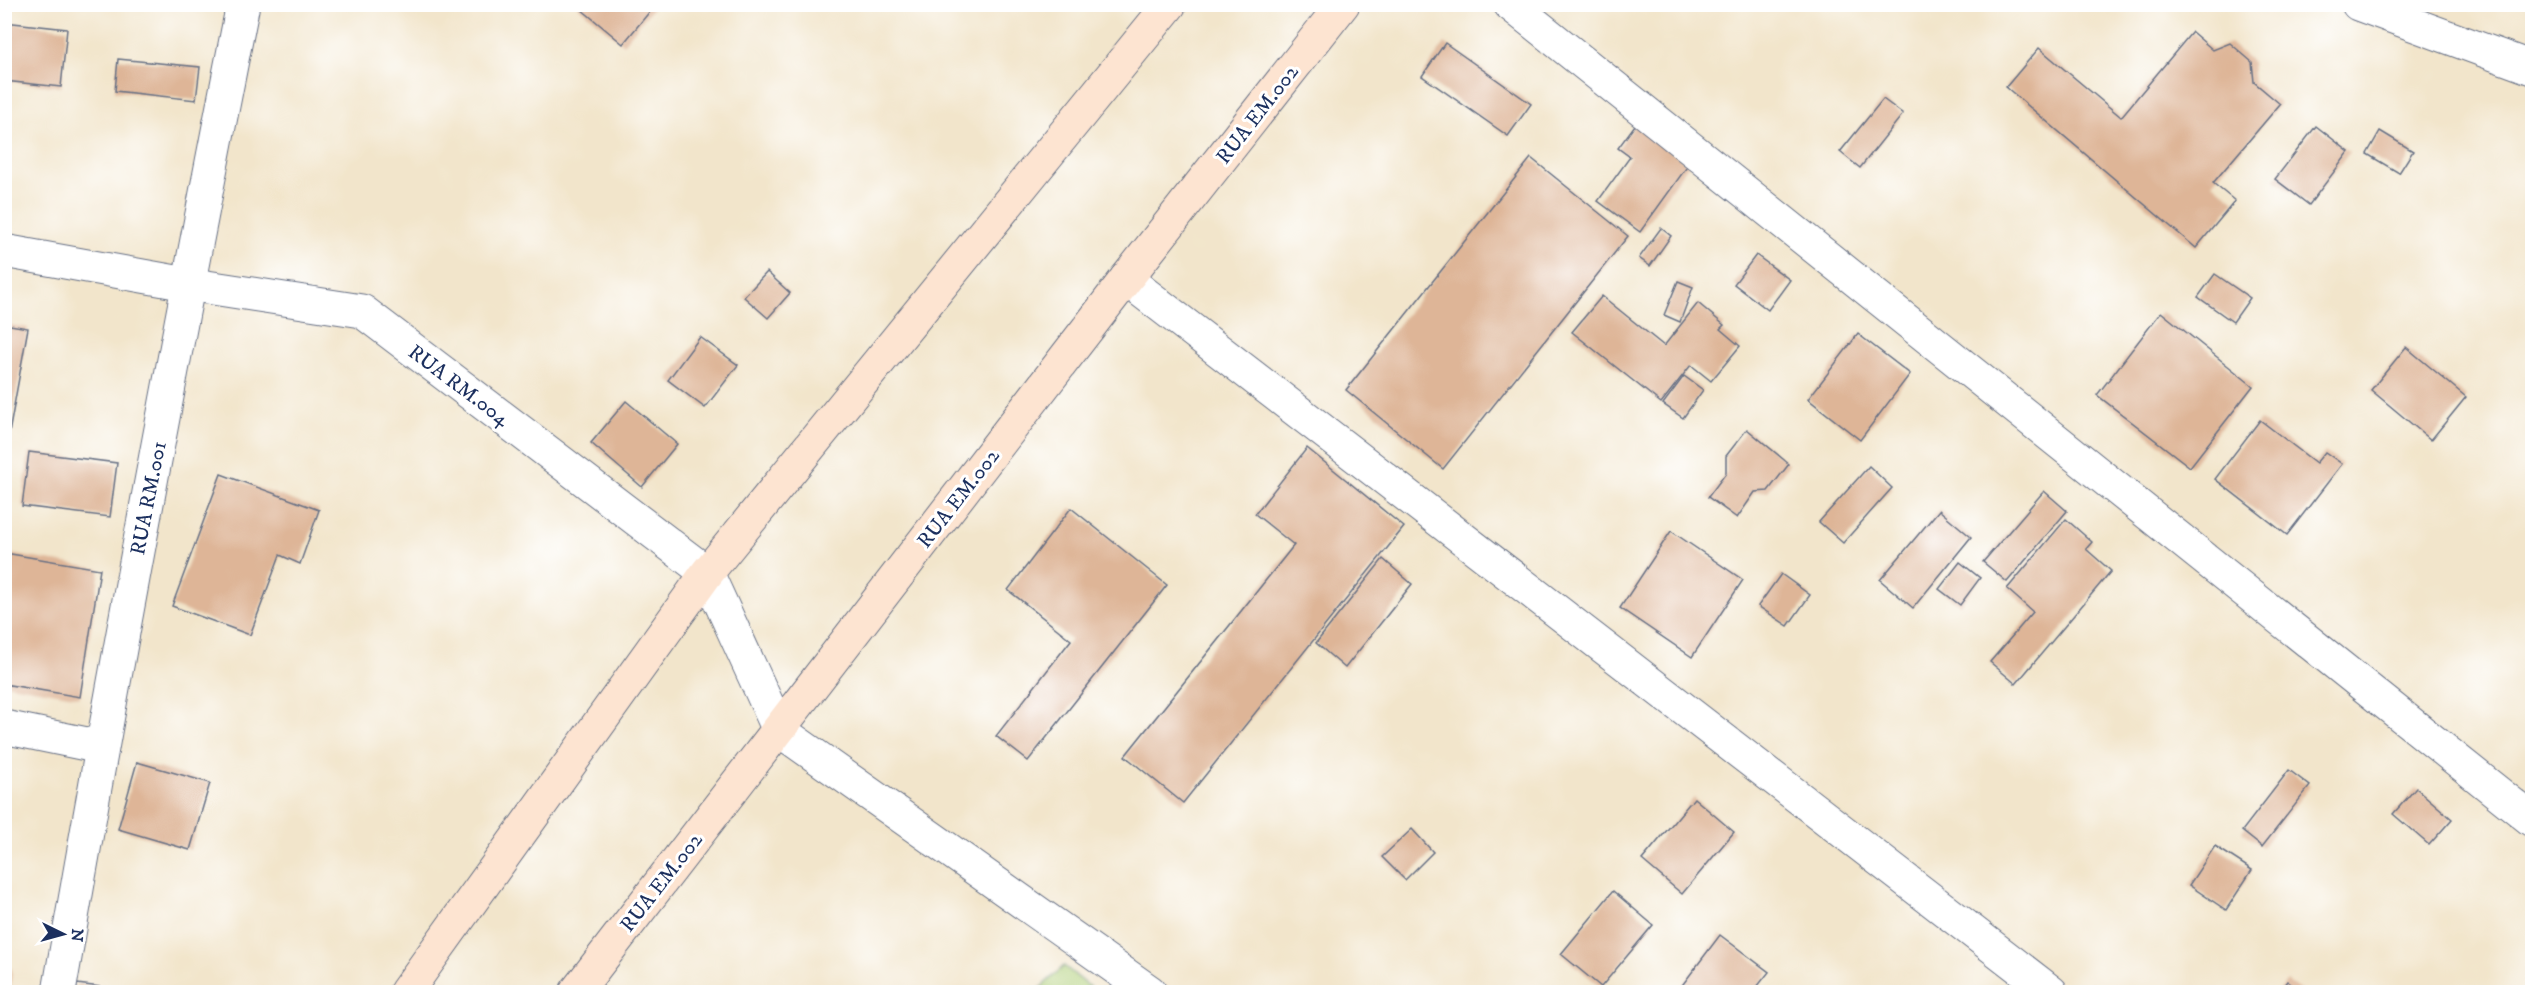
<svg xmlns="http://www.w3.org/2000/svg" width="2537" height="997" font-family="'IM FELL DW Pica',serif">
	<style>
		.green { fill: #aece76; stroke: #647e6a; stroke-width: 1.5 }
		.building { fill: #deb597 }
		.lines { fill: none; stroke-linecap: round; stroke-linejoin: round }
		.street-casing { stroke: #666f84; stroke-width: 35 }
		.secondary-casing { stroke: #666f84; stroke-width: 35 }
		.street { stroke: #fff; stroke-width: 33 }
		.secondary { stroke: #fde4d1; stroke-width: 33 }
		.labels { text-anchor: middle; stroke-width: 6; stroke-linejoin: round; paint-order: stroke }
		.street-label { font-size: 21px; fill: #1b2f5e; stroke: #fff }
	</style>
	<rect width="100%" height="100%" fill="#fff"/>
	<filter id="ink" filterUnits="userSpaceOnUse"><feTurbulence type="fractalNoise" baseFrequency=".0167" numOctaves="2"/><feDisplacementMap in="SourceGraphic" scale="12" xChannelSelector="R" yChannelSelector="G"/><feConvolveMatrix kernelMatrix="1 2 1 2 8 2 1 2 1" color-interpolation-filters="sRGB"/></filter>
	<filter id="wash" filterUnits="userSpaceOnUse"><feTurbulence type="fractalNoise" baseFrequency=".008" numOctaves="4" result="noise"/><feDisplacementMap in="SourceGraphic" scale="24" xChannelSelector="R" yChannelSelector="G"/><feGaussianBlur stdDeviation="1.35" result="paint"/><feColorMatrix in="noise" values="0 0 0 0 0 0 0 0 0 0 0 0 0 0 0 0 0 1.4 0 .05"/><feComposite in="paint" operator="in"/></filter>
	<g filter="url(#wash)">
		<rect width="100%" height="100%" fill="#f2e5cb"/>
		<!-- green -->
		<path class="green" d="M1064 966 1096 992H1036Z"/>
		<g id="blocks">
			<!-- building -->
			<g class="building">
				<path d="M575 4H656L623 44Z"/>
				<path d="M4 22 67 29 61 87 4 81Z"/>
				<path d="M2192 32 2213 50 2230 43 2252 62 2254 82 2280 104 2213 183 2235 201 2196 248 2006 87 2039 48 2121 117Z"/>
				<path d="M1445 43 1531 104 1508 136 1422 76Z"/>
				<path d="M118 59 200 67 196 100 115 91Z"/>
				<path d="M1883 99 1903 114 1860 168 1840 152Z"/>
				<path d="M1635 125 1689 164 1640 232 1598 201 1630 157 1618 148Z"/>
				<path d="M2316 126 2349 152 2309 205 2275 179Z"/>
				<path d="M2380 131 2413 151 2399 173 2367 154Z"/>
				<path d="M1531 158 1628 236 1443 469 1346 390Z"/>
				<path d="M1661 228 1671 236 1650 266 1639 258Z"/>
				<path d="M1756 255 1790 280 1768 310 1734 284Z"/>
				<path d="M767 272 790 293 768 318 744 297Z"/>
				<path d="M2215 274 2250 298 2233 322 2198 297Z"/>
				<path d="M1678 281 1693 287 1680 322 1664 315Z"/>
				<path d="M1602 296 1664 346 1698 303 1724 325 1720 329 1740 346 1711 381 1691 365 1661 403 1572 332Z"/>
				<path d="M2161 312 2253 386 2190 467 2097 395Z"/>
				<path d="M4 324 28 328 6 450H4Z"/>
				<path d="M1858 334 1910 374 1860 440 1808 399Z"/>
				<path d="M700 337 738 365 705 408 668 380Z"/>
				<path d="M2406 347 2466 397 2431 440 2371 390Z"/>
				<path d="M1684 376 1703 390 1683 418 1663 404Z"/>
				<path d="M626 401 677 444 642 487 591 443Z"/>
				<path d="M2260 420 2316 463 2325 452 2342 464 2287 535 2215 479Z"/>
				<path d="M1747 429 1789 464 1768 491 1755 492 1737 518 1708 497 1726 473V456Z"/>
				<path d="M1307 448 1404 527 1183 803 1125 756 1294 545 1255 514Z"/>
				<path d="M29 452 117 463 110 517 22 506Z"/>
				<path d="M1869 466 1892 488 1843 543 1819 522Z"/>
				<path d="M221 474 319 510 300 564 280 555 250 635 172 606Z"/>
				<path d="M2044 491 2067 511 2007 582 1983 562Z"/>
				<path d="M1071 508 1167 585 1028 761 996 736 1071 640 1008 590Z"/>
				<path d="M1939 510 1971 537 1913 608 1880 580Z"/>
				<path d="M2066 519 2092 542 2086 549 2111 571 2016 684 1990 662 2033 612 2007 589Z"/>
				<path d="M1671 531 1743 580 1692 657 1620 608Z"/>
				<path d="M5 553 100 569 80 697 4 684Z"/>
				<path d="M1383 559 1412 584 1345 668 1316 643Z"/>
				<path d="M1960 562 1980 578 1960 605 1939 589Z"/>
				<path d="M1781 574 1810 595 1788 626 1758 606Z"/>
				<path d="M137 762 210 783 190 850 118 829Z"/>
				<path d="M2289 770 2310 786 2262 847 2242 831Z"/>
				<path d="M2416 788 2452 819 2429 845 2393 814Z"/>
				<path d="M1694 798 1734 832 1682 894 1642 860Z"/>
				<path d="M1412 829 1433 852 1405 880 1382 857Z"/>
				<path d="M2215 846 2252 870 2226 910 2189 885Z"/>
				<path d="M1613 891 1653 925 1601 987 1561 954Z"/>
				<path d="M1720 935 1769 972 1753 992H1677Z"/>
				<path d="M4 968 12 969 10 992H4Z"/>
				<path d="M2287 981 2302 992H2278Z"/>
				<path d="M77 984 132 991V992H76Z"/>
			</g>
		</g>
	</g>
	<g filter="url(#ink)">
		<use href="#blocks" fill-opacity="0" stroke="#666f84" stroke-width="1.5"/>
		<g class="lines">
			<defs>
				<g id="street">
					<path d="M1510 4 2532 820"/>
					<path d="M2358 4 2532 68"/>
					<path d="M4 251 187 284 362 311 707 573 779 730 1150 992"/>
					<path d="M1126 279 2051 992"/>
					<path d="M4 727 101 747"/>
					<path d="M59 992C116 662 178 333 243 4"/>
				</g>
				<g id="secondary">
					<path d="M406 992 707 573 1170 4"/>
					<path d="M576 992 1126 279 1343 4"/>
				</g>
			</defs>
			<!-- street casing -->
			<use href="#street" class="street-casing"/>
			<!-- secondary casing -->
			<use href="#secondary" class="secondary-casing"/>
			<!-- street -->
			<use href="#street" class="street"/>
			<!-- secondary -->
			<use href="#secondary" class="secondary"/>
		</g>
	</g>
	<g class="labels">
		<!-- street labels -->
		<g class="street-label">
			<text transform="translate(1257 114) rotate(-52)" y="7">RUA EM.002</text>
			<text transform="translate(459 385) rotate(37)" y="7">RUA RM.004</text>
			<text transform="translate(148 498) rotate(-79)" y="7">RUA RM.001</text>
			<text transform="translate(958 498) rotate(-52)" y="7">RUA EM.002</text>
			<text transform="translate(661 882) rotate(-52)" y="7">RUA EM.002</text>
		</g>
	</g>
	<!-- margin -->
	<rect width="2537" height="997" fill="none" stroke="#fff" stroke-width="24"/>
	<!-- north arrow -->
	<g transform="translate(63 934) rotate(95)" stroke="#ffffff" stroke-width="4.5" paint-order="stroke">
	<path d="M0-4.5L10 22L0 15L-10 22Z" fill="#1b2f5e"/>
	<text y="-9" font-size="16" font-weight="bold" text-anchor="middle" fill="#1b2f5e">N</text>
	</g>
</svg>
